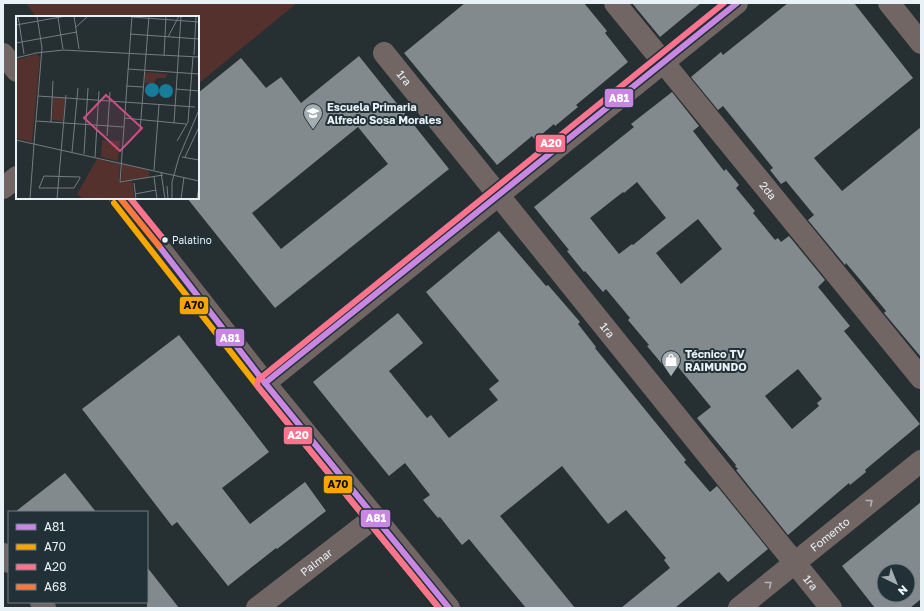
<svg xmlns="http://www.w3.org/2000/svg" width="924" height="611" font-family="'Golos Text',sans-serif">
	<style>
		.pitch { fill: #55312d }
		.building { fill: #838a8d; fill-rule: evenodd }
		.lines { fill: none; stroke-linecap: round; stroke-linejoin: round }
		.minor { stroke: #726665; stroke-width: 22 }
		.bus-1-casing { stroke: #213137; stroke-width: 9 }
		.bus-2-casing { stroke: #213137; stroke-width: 9 }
		.bus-3-casing { stroke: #213137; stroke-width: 9 }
		.bus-4-casing { stroke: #213137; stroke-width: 9 }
		.bus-1 { stroke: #c787e3; stroke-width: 6 }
		.bus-2 { stroke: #f7a600; stroke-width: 6 }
		.bus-3 { stroke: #fc738d; stroke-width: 6 }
		.bus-4 { stroke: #f6793e; stroke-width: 6 }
		.oneway { stroke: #b3b2b5 }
		.bus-dot { fill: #e8f1f6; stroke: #213137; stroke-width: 1.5 }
		.labels { text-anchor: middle; stroke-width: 4; stroke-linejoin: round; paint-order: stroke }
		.bus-label { font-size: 10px; fill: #e8f1f6; stroke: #213137; text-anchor: start }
		.street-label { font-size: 11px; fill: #e8f1f6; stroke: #213137 }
		.poi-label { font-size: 11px; font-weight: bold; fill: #e8f1f6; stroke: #213137; text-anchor: start }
		.inset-road { fill: none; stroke: #747d80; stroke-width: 1 }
		.view { fill: #cc4e82; fill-opacity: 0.15; stroke: #cc4e82; stroke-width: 2 }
		.inset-edge { fill: none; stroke: #e8f1f6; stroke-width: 2 }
		.line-badge { stroke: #213137; stroke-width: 1.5 }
		.badge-label { font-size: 11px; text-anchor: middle; font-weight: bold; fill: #fff }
		.pale-badge-label { font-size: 11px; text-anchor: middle; font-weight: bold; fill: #111 }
	</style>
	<rect width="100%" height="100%" fill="#262f32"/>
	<!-- pitch -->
	<path class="pitch" d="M26 3H297L198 84V17H36Z"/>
	<!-- building -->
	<g class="building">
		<path d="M465 3H584L607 31 605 33 628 62 576 105 578 107 555 126 554 124 535 140 532 136 497 165 404 53Z"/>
		<path d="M632 3H701L660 37Z"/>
		<path d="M788 3H854L913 78 814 158 842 191 921 127V357L884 313 886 311 862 282 846 263 845 265 808 220 814 215 786 181 781 184 770 170 773 168 723 106 718 110 691 77 721 52 723 55Z"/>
		<path d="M359 56 449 169 275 308 187 198H198V93L241 58 266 88 281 77 301 103ZM358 127 388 164 281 249 252 213Z"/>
		<path d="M672 92 699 126 693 131 724 171 726 169 739 185 736 188 755 211 753 213 775 240 778 238 781 242 789 236 825 280 818 287 850 326 844 331 920 424 865 470 866 472 850 485 849 483 788 535 736 470 738 469 735 466 736 465 697 418 711 407 670 357 662 364 647 346 649 345 628 320 630 318 606 289 603 292 585 271 584 272 567 251 569 250 534 207 634 127 631 124ZM637 182 666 218 633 245 632 244 619 254 590 218 623 192 624 193ZM698 219 722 249 681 284 656 253ZM798 369 822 399 817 403 819 406 792 429 765 396Z"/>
		<path d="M499 231 546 286 548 285 580 322 578 324 596 347 595 348 686 460 684 462 710 492 717 486 768 549 728 582 719 572 675 608H621L670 568 664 560 666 558 626 510 608 524 562 466 500 516 575 608H526L469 539 462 545 440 517 438 518 423 500 430 495 405 463 389 476 313 382 398 313 423 343 389 371 427 418 431 415 449 438 498 400 489 389 499 381 426 292Z"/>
		<path d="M179 335 269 452 222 488 250 524 305 482 326 511 277 549 276 548 228 586 177 522 172 526 82 409Z"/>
		<path d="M65 473 96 512H15Z"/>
		<path d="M921 502V599L910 608H875L842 566ZM884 571H908V595H884Z"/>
		<path d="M147 567 179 608H147Z"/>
	</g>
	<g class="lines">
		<!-- minor -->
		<g class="minor">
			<path id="s1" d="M615 3 921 378"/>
			<path d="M889 3 921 43"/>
			<path id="s2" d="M384 53 831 608"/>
			<path d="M3 54 17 71"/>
			<path d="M3 188 17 177"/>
			<path d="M120 198 265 383 449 608"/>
			<path d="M265 383 737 3"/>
			<path d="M3 554 9 562"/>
			<path d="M41 602 45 608"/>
			<path id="s3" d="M257 608 375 517"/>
			<path id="s4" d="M739 608 921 461"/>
		</g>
		<defs>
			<g id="bus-1">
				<path d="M159 246 265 383 449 608"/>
				<path d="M265 383 737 3"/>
			</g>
			<path id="bus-2" d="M114 203 259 388 439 608"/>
			<g id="bus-3">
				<path d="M130 198 165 241"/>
				<path d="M439 608 259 388 257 385 258 380 724 3"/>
			</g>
			<path id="bus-4" d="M120 198 159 246"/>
		</defs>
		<!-- bus-1 casing -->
		<use href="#bus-1" class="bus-1-casing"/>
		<!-- bus-2 casing -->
		<use href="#bus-2" class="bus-2-casing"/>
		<!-- bus-3 casing -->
		<use href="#bus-3" class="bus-3-casing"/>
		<!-- bus-4 casing -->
		<use href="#bus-4" class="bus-4-casing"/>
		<!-- bus-1 -->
		<use href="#bus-1" class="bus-1"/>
		<!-- bus-2 -->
		<use href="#bus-2" class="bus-2"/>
		<!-- bus-3 -->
		<use href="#bus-3" class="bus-3"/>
		<!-- bus-4 -->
		<use href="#bus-4" class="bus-4"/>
	</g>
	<!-- one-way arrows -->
	<defs><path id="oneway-chevron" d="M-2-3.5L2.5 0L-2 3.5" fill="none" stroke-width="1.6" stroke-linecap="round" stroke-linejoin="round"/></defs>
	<g class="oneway">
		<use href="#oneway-chevron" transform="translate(870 502) rotate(-39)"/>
		<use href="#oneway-chevron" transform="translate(769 584) rotate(-39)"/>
	</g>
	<!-- icons -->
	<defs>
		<symbol id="school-pin" viewBox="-11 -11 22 30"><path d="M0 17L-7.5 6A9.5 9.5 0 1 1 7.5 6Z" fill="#a4adb1" stroke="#213137"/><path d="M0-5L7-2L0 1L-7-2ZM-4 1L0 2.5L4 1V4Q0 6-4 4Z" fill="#fff"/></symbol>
		<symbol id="shop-pin" viewBox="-11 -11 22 30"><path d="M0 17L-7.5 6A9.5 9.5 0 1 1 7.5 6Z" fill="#a4adb1" stroke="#213137"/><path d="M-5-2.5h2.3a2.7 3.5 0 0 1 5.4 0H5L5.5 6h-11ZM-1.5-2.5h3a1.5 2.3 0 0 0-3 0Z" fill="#fff"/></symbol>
	</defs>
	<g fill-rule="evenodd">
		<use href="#school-pin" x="302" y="102" width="22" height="30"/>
		<use href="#shop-pin" x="660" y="349" width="22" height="30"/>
	</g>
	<!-- markers -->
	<circle class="bus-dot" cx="165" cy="240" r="3.5"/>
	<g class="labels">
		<!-- bus labels -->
		<g class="bus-label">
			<text x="172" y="244">Palatino</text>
		</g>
		<!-- street labels -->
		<g class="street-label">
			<text dy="4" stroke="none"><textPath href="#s2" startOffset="32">1ra</textPath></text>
			<text dy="4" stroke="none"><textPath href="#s1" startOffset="242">2da</textPath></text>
			<text dy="4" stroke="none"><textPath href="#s2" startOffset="356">1ra</textPath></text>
			<text dy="4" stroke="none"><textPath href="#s4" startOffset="117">Fomento</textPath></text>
			<text dy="4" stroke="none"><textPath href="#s3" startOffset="75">Palmar</textPath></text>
			<text dy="4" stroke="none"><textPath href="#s2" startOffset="680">1ra</textPath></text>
		</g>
		<!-- poi labels -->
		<g class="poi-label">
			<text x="327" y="111">Escuela Primaria<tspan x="327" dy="13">Alfredo Sosa Morales</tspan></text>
			<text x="685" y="358">Técnico TV<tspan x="685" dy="13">RAIMUNDO</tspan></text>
		</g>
	</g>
	<!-- overview -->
	<g transform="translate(16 16)">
		<rect width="183" height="183" fill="#262f32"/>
		<path d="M129 56 151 58 150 62H141L137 68 129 67ZM37 82H49L47 105 36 104ZM81 143 104 148 103 166 116 165 119 183H68L61 178ZM106 148 133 154V161L105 165Z" fill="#55312d"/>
		<path d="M93 159 98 163 94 178 86 176 85 180 81 178 85 173 83 170Z" fill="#55312d"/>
		<path d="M21 38 24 41 16 126 0 122V44ZM86 124 104 125 102 145 85 141Z" fill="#55312d"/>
		<path d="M129 74a7 7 0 1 1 14 0a7 7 0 1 1-14 0ZM143 75a7 7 0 1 1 14 0a7 7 0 1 1-14 0Z" fill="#177b9a"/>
		<path class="inset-road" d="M2 0 8 38M58 0 63 33M116 0 104 166 147 159M116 1 183 6M42 2 47 33M0 9 50 0M60 11 72 0M114 18 183 23M152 21 163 0M0 27 61 16M178 39 180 0M148 40 150 0M0 42 20 37 47 34 183 41M112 53 183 58M110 70 127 71M160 73 183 75M22 80 179 91M108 102 170 108M20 105 108 111M35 106 37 65M158 107 165 0M124 115 133 0M91 120 94 76M0 124 183 165M161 125 172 106 177 41M18 128 26 32 21 0M56 136 62 72M68 138 72 72M79 141 83 75M166 141 183 144M169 141 183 111M138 154 143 89M145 156 149 183M28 160 64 161V162L58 172H23ZM138 161 141 183M118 167 120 183M151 170 152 183M119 178 140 174M14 183 18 128M41 183 50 79M156 183V166L163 141 183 94M165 183 168 161M181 183 183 170"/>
		<path class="view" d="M90 79 126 112 104 135 68 102Z"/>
		<rect width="183" height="183" class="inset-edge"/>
	</g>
	<g class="line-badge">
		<rect x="604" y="88" width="30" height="20" rx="4" fill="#c787e3"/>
		<rect x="535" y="134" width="31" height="19" rx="4" fill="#fc738d"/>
		<rect x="179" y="296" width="30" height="19" rx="4" fill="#f7a600"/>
		<rect x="215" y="328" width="30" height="19" rx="4" fill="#c787e3"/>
		<rect x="283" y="426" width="30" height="19" rx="4" fill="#fc738d"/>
		<rect x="323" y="475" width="30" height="19" rx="4" fill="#f7a600"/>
		<rect x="360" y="509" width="31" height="19" rx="4" fill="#c787e3"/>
	</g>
	<g class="badge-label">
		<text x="619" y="102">A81</text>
		<text x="551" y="147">A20</text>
		<text x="230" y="342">A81</text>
		<text x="298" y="439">A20</text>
		<text x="376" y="522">A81</text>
	</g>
	<g class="pale-badge-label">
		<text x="194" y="309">A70</text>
		<text x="338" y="488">A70</text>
	</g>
	<!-- border -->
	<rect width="924" height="611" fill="none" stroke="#e8f1f6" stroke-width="8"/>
	<!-- legend -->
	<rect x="8" y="511" width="140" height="92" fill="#213137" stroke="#717e83"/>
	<rect x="16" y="524" width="20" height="6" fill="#c787e3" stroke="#717e83"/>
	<text x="44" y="531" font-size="12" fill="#e8f1f6">A81</text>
	<rect x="16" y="544" width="20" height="6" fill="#f7a600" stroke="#717e83"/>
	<text x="44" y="551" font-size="12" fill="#e8f1f6">A70</text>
	<rect x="16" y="564" width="20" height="6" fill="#fc738d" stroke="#717e83"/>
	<text x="44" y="571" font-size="12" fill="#e8f1f6">A20</text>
	<rect x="16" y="584" width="20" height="6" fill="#f6793e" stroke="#717e83"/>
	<text x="44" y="591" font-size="12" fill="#e8f1f6">A68</text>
	<!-- north arrow -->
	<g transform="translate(896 583) rotate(137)"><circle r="19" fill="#213137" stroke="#717e83"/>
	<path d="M0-3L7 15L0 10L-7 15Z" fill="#a4adb1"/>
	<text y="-6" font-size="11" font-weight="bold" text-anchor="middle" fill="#e8f1f6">N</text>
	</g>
</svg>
